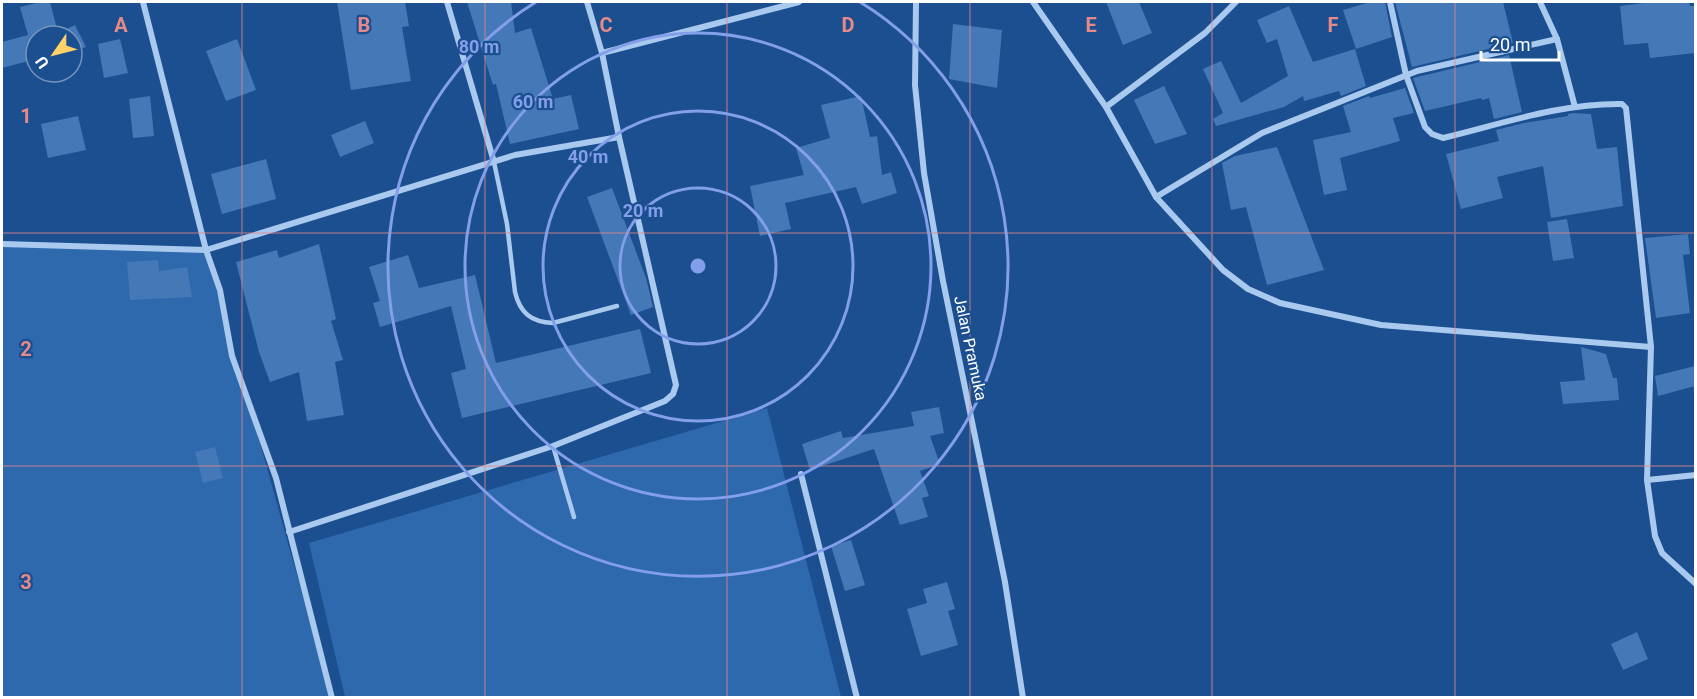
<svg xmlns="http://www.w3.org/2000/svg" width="1697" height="699" font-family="Roboto,sans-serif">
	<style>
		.green { fill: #2e69ad }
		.building { fill: #4478b7 }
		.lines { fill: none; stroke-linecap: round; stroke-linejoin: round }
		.lane { stroke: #a9c9ee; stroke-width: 4.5 }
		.street { stroke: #a9c9ee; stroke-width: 6 }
		.grid { fill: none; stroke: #e88989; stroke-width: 1.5; stroke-opacity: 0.55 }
		.ring { fill: none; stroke: #839eea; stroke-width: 3 }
		.labels { text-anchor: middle; stroke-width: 4.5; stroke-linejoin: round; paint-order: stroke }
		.street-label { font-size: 16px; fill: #fff; stroke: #1b4f8f }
		.grid-label { font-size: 20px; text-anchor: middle; font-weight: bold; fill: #e88989; stroke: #1b4f8f; stroke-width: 4.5; stroke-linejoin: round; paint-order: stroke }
		.centre { fill: #839eea; stroke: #1b4f8f; stroke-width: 3 }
		.ring-label { font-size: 18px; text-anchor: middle; font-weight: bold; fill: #839eea; stroke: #1b4f8f; stroke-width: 4.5; stroke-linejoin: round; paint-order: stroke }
	</style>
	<rect width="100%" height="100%" fill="#1b4f8f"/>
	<!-- green -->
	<g class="green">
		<path d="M2 241 206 250 331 697 2 698Z"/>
		<path d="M767 408 841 697H345L309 543Z"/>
	</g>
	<!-- building -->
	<g class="building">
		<path d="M41 2H50L58 33 75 25 86 47 72 51V36H36V59L2 68V42L28 35 20 7Z"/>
		<path d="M337 2H405L409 26 402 27 411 81 351 90Z"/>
		<path d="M467 2H511L515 33 531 28 553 99 571 95 579 129 510 144 496 84 493 85Z"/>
		<path d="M1106 2H1139L1152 33 1123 45Z"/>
		<path d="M1370 2H1385L1392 37 1356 49 1343 10Z"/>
		<path d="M1395 2H1503L1513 43 1412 67Z"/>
		<path d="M1644 2H1689L1690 6H1695V53L1650 58 1648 43 1624 45 1620 6 1644 3Z"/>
		<path d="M1289 6 1313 62 1355 49 1366 86 1341 96 1339 91 1304 101 1303 96 1284 107 1216 126 1213 119 1223 113 1203 69 1221 61 1241 103 1288 76 1277 39 1267 43 1257 20Z"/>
		<path d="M953 24 1002 30 997 88 949 79Z"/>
		<path d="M120 39 128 73 104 78 98 44Z"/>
		<path d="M237 39 256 90 226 101 206 51Z"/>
		<path d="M1509 55 1522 112 1494 119 1489 98 1482 100 1481 98 1425 111 1413 78Z"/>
		<path d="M1164 86 1187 134 1155 144 1134 100Z"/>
		<path d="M1405 88 1414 113 1393 118 1400 141 1340 158 1347 190 1324 195 1313 140 1351 132 1343 106 1369 96 1370 98Z"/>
		<path d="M150 96 154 136 133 138 129 99Z"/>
		<path d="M861 96 870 137 877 136 882 175 891 172 897 193 862 204 856 187 785 203 791 229 760 236 750 186 804 175 796 148 830 138 821 105Z"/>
		<path d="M1573 113 1591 114 1597 149 1617 147 1623 206 1551 218 1543 166 1497 177 1503 198 1461 209 1446 154 1499 141 1496 130 1524 123 1568 116V114Z"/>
		<path d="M78 116 86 150 48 158 41 124Z"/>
		<path d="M365 121 374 143 340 157 331 135Z"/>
		<path d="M1277 147 1324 270 1267 285 1246 207 1231 210 1222 163 1235 156Z"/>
		<path d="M266 159 276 199 222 214 211 174Z"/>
		<path d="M612 188 646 278 653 307 631 315 587 197Z"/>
		<path d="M1567 219 1574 258 1553 261 1547 222Z"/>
		<path d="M1688 234 1690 254 1683 255 1690 313 1656 318 1645 238Z"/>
		<path d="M319 244 336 319 331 321 343 360 335 362 344 415 307 421 299 372 270 382 259 352 236 262 277 250 279 258Z"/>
		<path d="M408 255 419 288 475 275 496 363 640 329 651 373 462 418 451 373 466 369 451 306 380 327 373 303 380 301 369 267Z"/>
		<path d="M158 260 159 271 187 267 192 297 130 300 127 262Z"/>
		<path d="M1581 347 1606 354 1613 378H1617L1619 400 1563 404 1560 382 1585 380Z"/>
		<path d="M1695 366V386L1658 396 1655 376Z"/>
		<path d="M939 407 944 433 930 436 940 464 920 471 929 496 922 498 928 517 900 525 874 449 810 470 802 444 841 431 843 438 914 426 911 412Z"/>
		<path d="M215 447 223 478 203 483 195 452Z"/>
		<path d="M851 540 865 585 845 591 831 546Z"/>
		<path d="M947 582 955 609 948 611 958 645 921 656 907 609 927 603 923 589Z"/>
		<path d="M1637 632 1648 659 1623 670 1611 644Z"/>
	</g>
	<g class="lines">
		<!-- lane -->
		<g class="lane">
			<path d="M494 162 507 224 515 292C520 313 531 322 553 323L617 306"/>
			<path d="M553 446 574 517"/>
		</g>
		<!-- street -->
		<g class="street">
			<path d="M143 2 206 250 220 290 232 356 276 478 332 698"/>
			<path d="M447 2 494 162"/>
			<path d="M916 2 915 85 924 173 943 281 1005 582 1023 698"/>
			<path d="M1033 2 1106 107 1205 33 1236 2"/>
			<path d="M1390 2 1406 75 1425 127 1432 134 1443 138C1501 124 1561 103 1622 104L1626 108 1651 347 1647 480 1655 536 1662 553 1696 584"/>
			<path d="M1540 2 1557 39 1575 107"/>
			<path d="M602 53 799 2"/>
			<path d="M1106 107 1156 197 1223 270 1248 289 1280 303 1381 325 1651 347"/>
			<path d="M1156 197 1262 133 1417 71 1557 39"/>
			<path d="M2 244 206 250 515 155 619 137 602 53 587 2"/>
			<path d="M801 474 857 698"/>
			<path d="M1647 480 1696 475"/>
			<path d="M289 532 553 446 665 401 673 394 676 385 619 137"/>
		</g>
	</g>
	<!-- grid -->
	<path class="grid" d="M242 2V698M485 2V698M727 2V698M970 2V698M1212 2V698M1455 2V698M2 233H1696M2 466H1696"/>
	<!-- distance rings -->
	<g class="ring">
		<circle cx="698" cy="266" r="78"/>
		<circle cx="698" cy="266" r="155"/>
		<circle cx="698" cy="266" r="233"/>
		<path d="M860 2A310 310 0 1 1 536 2"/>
	</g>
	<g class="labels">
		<!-- street labels -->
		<g class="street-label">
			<text transform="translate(971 348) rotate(78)" y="6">Jalan Pramuka</text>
		</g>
	</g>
	<g class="grid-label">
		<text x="121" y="32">A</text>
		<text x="364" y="32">B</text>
		<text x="606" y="32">C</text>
		<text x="848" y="32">D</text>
		<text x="1091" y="32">E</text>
		<text x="1333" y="32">F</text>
		<text x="26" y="123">1</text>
		<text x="26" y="356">2</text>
		<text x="26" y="589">3</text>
	</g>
	<circle cx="698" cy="266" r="9" class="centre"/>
	<g class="ring-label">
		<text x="479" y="53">80 m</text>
		<text x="533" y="108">60 m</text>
		<text x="588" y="163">40 m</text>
		<text x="643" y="217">20 m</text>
	</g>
	<!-- border -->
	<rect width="1697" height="699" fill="none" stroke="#ffffff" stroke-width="6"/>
	<!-- north arrow -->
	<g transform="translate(54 54) rotate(235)"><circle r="28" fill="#1b4f8f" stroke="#7695bc" stroke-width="1.5"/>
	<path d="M0-4.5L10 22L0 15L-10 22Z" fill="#ffd166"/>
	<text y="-9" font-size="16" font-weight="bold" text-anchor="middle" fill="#ffffff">U</text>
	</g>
	<!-- scale -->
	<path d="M1481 51v9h78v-9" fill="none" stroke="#ffffff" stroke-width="3"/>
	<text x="1490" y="51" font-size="18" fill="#ffffff" stroke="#1b4f8f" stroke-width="4.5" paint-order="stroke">20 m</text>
</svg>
